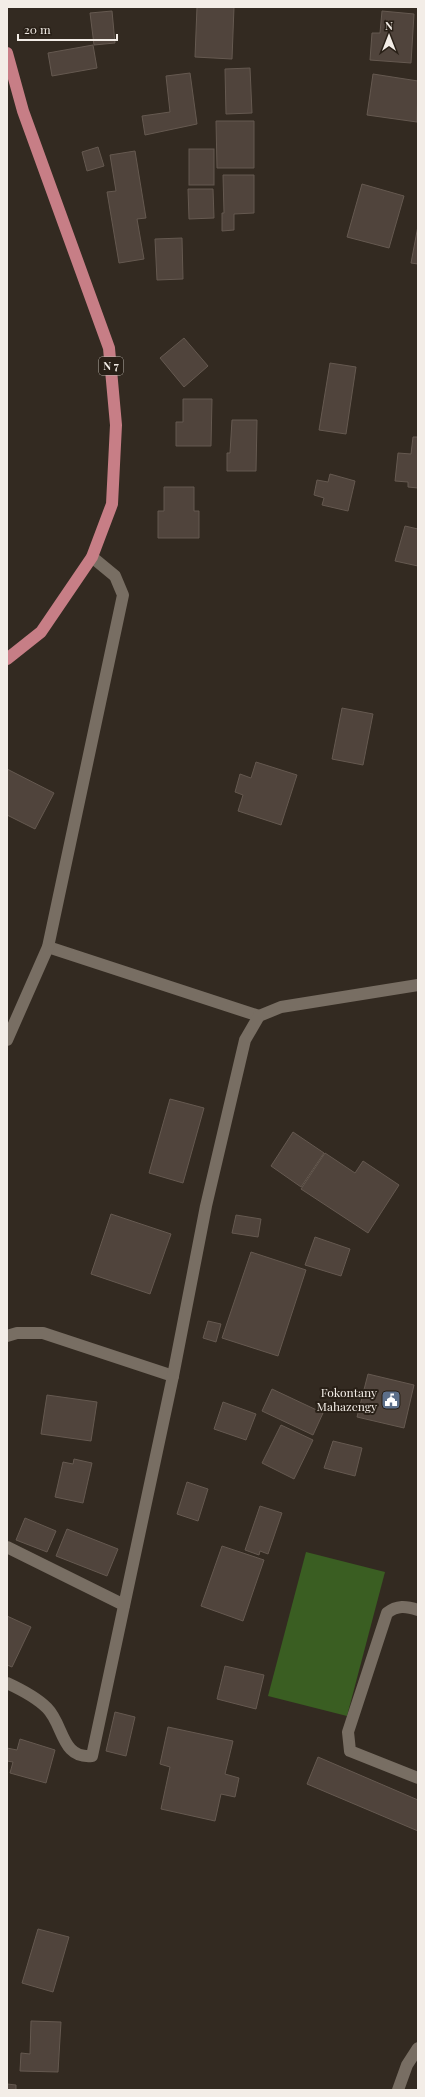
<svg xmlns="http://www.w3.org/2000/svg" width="425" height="2097" font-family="'Playfair Display',serif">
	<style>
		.green { fill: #3a5e22 }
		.building { fill: #50443c; stroke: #655950 }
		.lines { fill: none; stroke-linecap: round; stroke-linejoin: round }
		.minor { stroke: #786e63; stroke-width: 12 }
		.major { stroke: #c77e86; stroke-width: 12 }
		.labels { text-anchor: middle; stroke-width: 4; stroke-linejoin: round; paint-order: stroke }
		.shield { fill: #292017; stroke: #b6b0a9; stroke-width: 1 }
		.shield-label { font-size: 11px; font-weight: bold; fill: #f3ede7 }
		.poi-label { font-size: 12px; fill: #f3ede7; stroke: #292017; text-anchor: end }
	</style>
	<rect width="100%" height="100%" fill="#332a21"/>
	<!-- green -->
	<path class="green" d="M306 1552 385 1572 347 1716 268 1696Z"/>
	<!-- building -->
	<g class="building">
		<path d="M197 7H234L232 59 195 57Z"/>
		<path d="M112 11 115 43 94 45 90 13Z"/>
		<path d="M382 11 414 14 411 63 370 60 372 33H380Z"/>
		<path d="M93 45 97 68 52 76 48 53Z"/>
		<path d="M250 68 252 113 226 114 225 69Z"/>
		<path d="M190 73 197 124 145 135 142 116 170 112 166 76Z"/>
		<path d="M373 74 418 81 417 122 367 115Z"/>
		<path d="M216 121H254V168H217Z"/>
		<path d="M98 147 104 166 87 171 82 152Z"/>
		<rect x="189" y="149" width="25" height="36"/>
		<path d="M135 151 146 218 137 219 144 259 119 263 107 192 116 191 110 155Z"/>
		<path d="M223 175H254V213L234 214V230L222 231V213H224Z"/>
		<path d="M362 184 404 196 389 248 347 237Z"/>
		<path d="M188 189H213L214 218 189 219Z"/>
		<path d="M418 226V264L411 263Z"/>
		<path d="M182 238 183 279 157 280 155 239Z"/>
		<path d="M184 338 208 366 184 387 160 358Z"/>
		<path d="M330 363 356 367 346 434 319 430Z"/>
		<path d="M183 399H212L211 446H176V422H183Z"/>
		<path d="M232 420H257L256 471H227V453H230Z"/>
		<path d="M413 437H418V488L408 487V482L395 481 398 453 411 454Z"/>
		<path d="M330 474 355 481 348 511 322 505 324 498 314 495 317 480 328 482Z"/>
		<path d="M164 487H194V511H199V538H158V511H164Z"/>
		<path d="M405 526 418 529V566L395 561Z"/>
		<path d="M342 708 373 714 363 765 332 759Z"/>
		<path d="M256 762 297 775 281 825 238 811 243 795 235 792 240 774 251 778Z"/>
		<path d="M7 769 54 793 35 829 7 815Z"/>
		<path d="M170 1099 204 1108 183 1183 149 1173Z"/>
		<path d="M293 1132 324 1153 301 1187 271 1166Z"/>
		<path d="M325 1153 355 1173 363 1161 399 1185 368 1233 301 1189Z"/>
		<path d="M111 1214 171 1234 150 1294 91 1274Z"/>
		<path d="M236 1215 261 1219 258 1237 232 1233Z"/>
		<path d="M315 1237 350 1249 341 1276 305 1265Z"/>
		<path d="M251 1252 306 1270 278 1356 222 1338Z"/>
		<path d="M208 1321 221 1324 216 1342 203 1338Z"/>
		<path d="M368 1374 414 1385 404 1428 357 1417Z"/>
		<path d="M272 1389 323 1413 313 1435 262 1411Z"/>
		<path d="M47 1395 97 1402 91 1441 41 1434Z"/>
		<path d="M223 1402 256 1414 246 1440 214 1429Z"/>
		<path d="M281 1425 313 1440 294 1479 262 1463Z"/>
		<path d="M333 1441 362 1448 355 1476 324 1468Z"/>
		<path d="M74 1459 92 1463 83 1503 55 1497 63 1462 73 1464Z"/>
		<path d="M187 1482 208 1489 198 1521 177 1514Z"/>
		<path d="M260 1506 282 1513 268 1554 260 1551 259 1555 245 1550Z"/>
		<path d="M25 1518 56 1531 47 1552 16 1540Z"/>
		<path d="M67 1529 118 1549 107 1576 56 1556Z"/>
		<path d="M222 1546 264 1560 243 1621 201 1606Z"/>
		<path d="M7 1616 31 1627 12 1667 7 1665Z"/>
		<path d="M225 1666 264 1675 256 1709 217 1699Z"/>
		<path d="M115 1712 135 1717 126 1756 106 1751Z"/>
		<path d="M168 1727 233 1741 225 1774 239 1778 235 1797 221 1794 215 1821 161 1809 170 1767 160 1764Z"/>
		<path d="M20 1739 55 1750 46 1783 10 1773 13 1762 7 1761V1748L17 1750Z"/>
		<path d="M318 1757 418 1800V1831L307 1784Z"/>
		<path d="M38 1929 69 1937 53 1992 22 1983Z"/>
		<path d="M31 2021 61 2022 58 2072 20 2071 21 2053 30 2054Z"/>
		<path d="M7 2084 16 2085V2090H7Z"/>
	</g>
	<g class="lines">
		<!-- minor -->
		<g class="minor">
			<path d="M48 947 259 1016"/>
			<path d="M7 1040 48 947 123 595 115 576 92 557"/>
			<path d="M7 1336 17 1333H43L173 1376"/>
			<path d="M7 1547 124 1605"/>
			<path d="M418 1610C406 1606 397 1605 387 1613L348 1732 350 1751 418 1778"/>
			<path d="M7 1683C20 1689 36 1697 47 1708 64 1725 61 1759 92 1756L173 1376 206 1206 245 1040 259 1016 281 1007 418 985"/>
			<path d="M398 2090 407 2065 418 2048"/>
		</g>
		<!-- major -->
		<path class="major" d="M7 53 23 111 109 348 116 425 112 504 92 557 41 632 7 659"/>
	</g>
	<!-- icons -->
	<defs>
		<symbol id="civic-square" viewBox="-11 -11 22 22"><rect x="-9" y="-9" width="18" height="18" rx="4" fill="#5c6f8a" stroke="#292017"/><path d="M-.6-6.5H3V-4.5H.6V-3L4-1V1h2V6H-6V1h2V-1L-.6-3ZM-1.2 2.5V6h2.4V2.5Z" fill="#fff"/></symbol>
	</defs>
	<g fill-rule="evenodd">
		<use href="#civic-square" x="380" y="1389" width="22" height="22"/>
	</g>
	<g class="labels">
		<!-- shield labels -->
		<rect class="shield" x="99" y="357" width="24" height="18" rx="3"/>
		<g class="shield-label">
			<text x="111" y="370">N 7</text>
		</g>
		<!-- poi labels -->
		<g class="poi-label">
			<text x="377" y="1397">Fokontany<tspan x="377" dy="14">Mahazengy</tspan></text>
		</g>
	</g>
	<!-- border -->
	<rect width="425" height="2097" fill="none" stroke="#f3ede7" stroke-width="16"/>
	<!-- north arrow -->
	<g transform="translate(389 36)" stroke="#292017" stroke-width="3" paint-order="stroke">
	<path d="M0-3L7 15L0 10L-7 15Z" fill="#f3ede7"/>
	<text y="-6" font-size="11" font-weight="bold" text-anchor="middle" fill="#f3ede7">N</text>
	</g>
	<!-- scale -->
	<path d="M18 34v6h99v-6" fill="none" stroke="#f3ede7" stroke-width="2"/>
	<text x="24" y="34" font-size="12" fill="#f3ede7" stroke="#292017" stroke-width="3" paint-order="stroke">20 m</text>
</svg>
